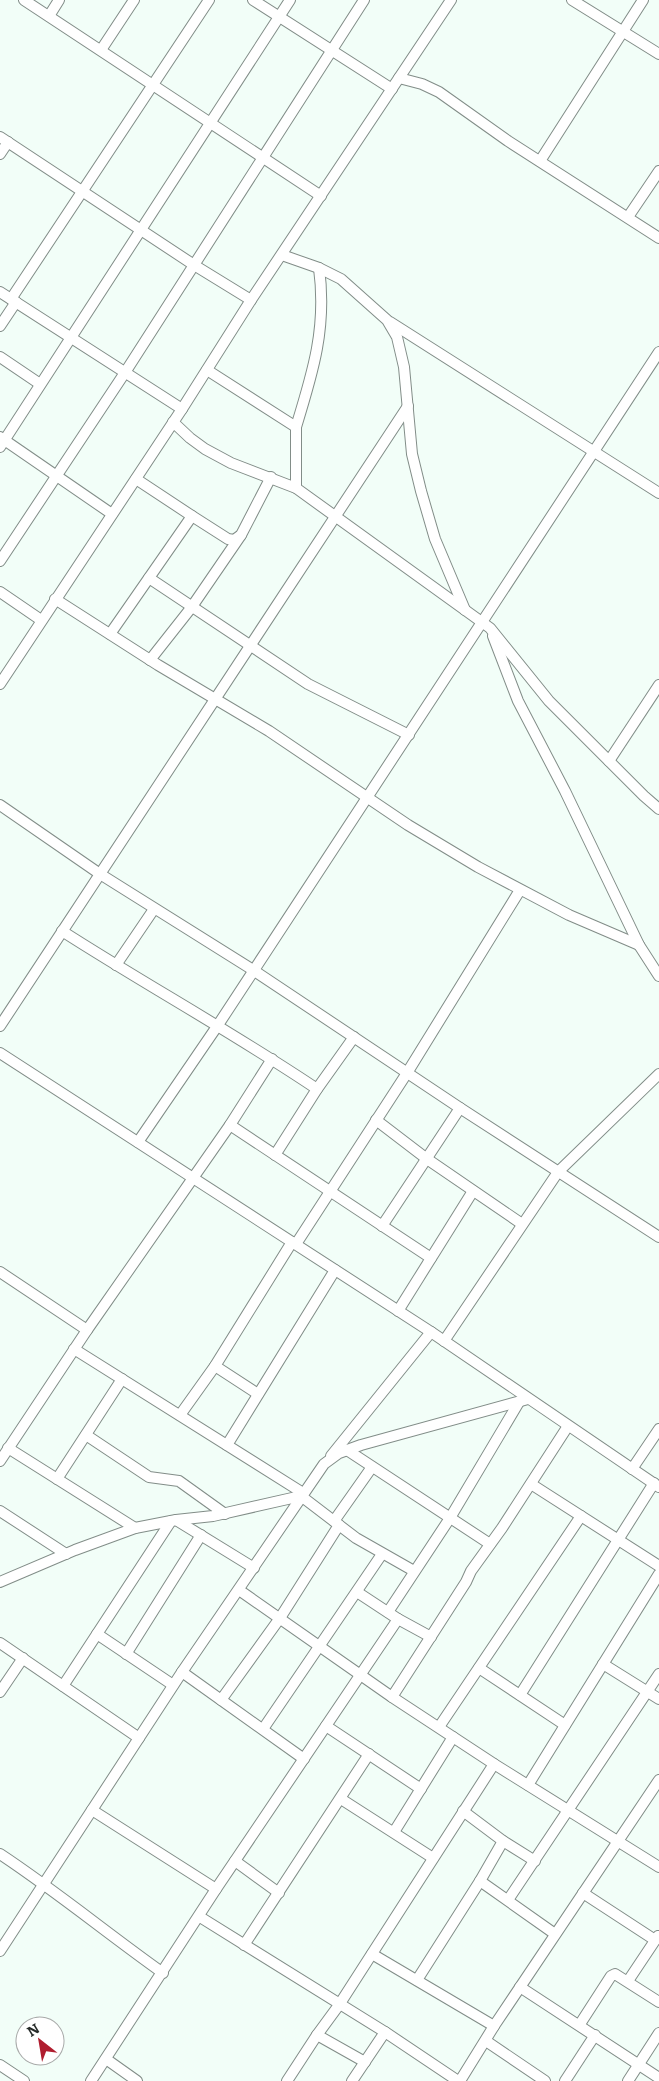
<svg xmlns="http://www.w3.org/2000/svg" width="659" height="2081" font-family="Literata,serif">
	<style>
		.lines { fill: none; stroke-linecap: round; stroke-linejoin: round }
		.minor-casing { stroke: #828d88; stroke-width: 12 }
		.minor { stroke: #fff; stroke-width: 10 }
	</style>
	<rect width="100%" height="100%" fill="#f2fef8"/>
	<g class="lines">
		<defs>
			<g id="minor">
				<path d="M24 0 321 196"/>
				<path d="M253 0 392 89"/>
				<path d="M572 0 659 54"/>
				<path d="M49 16 59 0"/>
				<path d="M101 50 134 0"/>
				<path d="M399 78 422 84 439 92 508 141 659 238"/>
				<path d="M0 137 194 265 251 300"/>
				<path d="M0 154 8 142"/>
				<path d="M540 161 643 0"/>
				<path d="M628 217 659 171"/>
				<path d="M282 255 319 268 341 279 387 320 397 337 404 367 412 454 421 491 435 539 465 610"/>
				<path d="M0 292 182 409"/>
				<path d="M11 299 209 0"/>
				<path d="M390 322 659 493"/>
				<path d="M0 326 16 302"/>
				<path d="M0 357 40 384"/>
				<path d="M207 370 296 427C313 372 327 327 319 268"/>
				<path d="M173 422 190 438 205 449 231 463 296 488 490 628 549 701 644 796 659 809"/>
				<path d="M296 427V488"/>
				<path d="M0 437 112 514"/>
				<path d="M0 447 290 0"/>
				<path d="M192 516 228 539 234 540 241 535 271 477"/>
				<path d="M0 561 126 371 364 0"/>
				<path d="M149 578 308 684 409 735"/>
				<path d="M0 592 41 620"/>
				<path d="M55 599 158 665 269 731 408 825 478 867 569 915 639 945"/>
				<path d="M110 634 192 516 136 479"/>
				<path d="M493 636 518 701 565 791 639 945 659 976"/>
				<path d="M150 660 191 608 241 535"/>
				<path d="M0 684 182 409 251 300 451 0"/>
				<path d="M609 761 659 685"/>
				<path d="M0 805 100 874 253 970 460 1108 659 1237"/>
				<path d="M62 931C146 985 234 1033 317 1089"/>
				<path d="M116 965 154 909"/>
				<path d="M0 1026 408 406"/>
				<path d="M0 1053 431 1332 659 1487"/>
				<path d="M376 1120 427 1159 522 1224"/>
				<path d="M230 1125 431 1258"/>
				<path d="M138 1142 218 1025 659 352"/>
				<path d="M275 1155 317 1089 354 1037"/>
				<path d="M382 1226 460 1108"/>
				<path d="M296 1244 407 1073 520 890"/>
				<path d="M0 1272 87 1330"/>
				<path d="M398 1311 473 1191"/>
				<path d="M444 1341 558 1172 659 1074"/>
				<path d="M74 1349 303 1493"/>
				<path d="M215 1366 258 1394"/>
				<path d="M180 1415 215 1366 292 1242"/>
				<path d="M86 1435 149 1477 179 1481 225 1514"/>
				<path d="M227 1445 335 1270"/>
				<path d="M8 1448 135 1528"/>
				<path d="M347 1450 490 1544"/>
				<path d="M331 1456 431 1332"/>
				<path d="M0 1461 87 1330 230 1125 272 1059"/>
				<path d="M632 1469 659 1429"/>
				<path d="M57 1479 122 1379"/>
				<path d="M531 1484 659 1566"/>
				<path d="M301 1496 356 1538 414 1571"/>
				<path d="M0 1511 66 1554"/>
				<path d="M176 1520 254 1568"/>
				<path d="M334 1521 372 1467"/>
				<path d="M0 1582 75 1550 135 1528 176 1520 213 1516 301 1496"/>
				<path d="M239 1590 392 1697 494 1764 659 1867"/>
				<path d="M357 1592 398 1619 431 1637"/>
				<path d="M388 1612 450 1518 519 1402"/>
				<path d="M97 1634 173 1685"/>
				<path d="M0 1643 139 1738"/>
				<path d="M126 1654 201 1535"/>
				<path d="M603 1664 659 1699"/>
				<path d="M479 1668 565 1725"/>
				<path d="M182 1672 304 1759"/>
				<path d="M63 1686 171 1521"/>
				<path d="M0 1692 23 1658"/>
				<path d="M520 1695 654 1483"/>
				<path d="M392 1697 466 1582 471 1571 502 1528 568 1426"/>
				<path d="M221 1700 280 1618 339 1525"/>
				<path d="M326 1726 421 1789"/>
				<path d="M439 1727 581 1516"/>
				<path d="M263 1729 382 1554"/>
				<path d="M528 1785 659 1574"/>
				<path d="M341 1799 433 1858"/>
				<path d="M92 1810 216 1889"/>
				<path d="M463 1811 503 1841 535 1861"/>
				<path d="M394 1832 453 1737"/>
				<path d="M0 1854C56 1891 108 1934 163 1973"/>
				<path d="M235 1861 279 1893"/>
				<path d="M480 1881 555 1934"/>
				<path d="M583 1893 655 1940"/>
				<path d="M508 1900 659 1674"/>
				<path d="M200 1917 385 2032 458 2081"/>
				<path d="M244 1945 369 1754"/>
				<path d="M0 1951 182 1672 324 1464 339 1453 361 1445 528 1399"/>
				<path d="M372 1954 494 2026"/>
				<path d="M417 1980 480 1881 503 1841"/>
				<path d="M628 1981 658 1936"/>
				<path d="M520 1987 659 2078"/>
				<path d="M580 2024 611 1976 615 1974 659 2002"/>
				<path d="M317 2035 365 2062"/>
				<path d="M486 2041 545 2081"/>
				<path d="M106 2059 137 2081"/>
				<path d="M0 2065 24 2081"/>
				<path d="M91 2081 216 1889 398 1619"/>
				<path d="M287 2081 317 2035 339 2005 494 1764"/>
				<path d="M352 2081 385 2032"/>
				<path d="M460 2081 494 2026 659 1780"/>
				<path d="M565 2081 595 2035"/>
				<path d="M628 2081 659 2033"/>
			</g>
		</defs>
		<!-- minor casing -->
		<use href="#minor" class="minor-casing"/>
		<!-- minor -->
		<use href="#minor" class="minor"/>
	</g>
	<!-- north arrow -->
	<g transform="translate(40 2041) rotate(329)"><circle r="24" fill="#ffffff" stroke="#a8aaa9"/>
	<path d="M0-4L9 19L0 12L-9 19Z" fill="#b01d2f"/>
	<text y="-8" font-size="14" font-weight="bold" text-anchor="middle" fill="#252a28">N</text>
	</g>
</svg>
